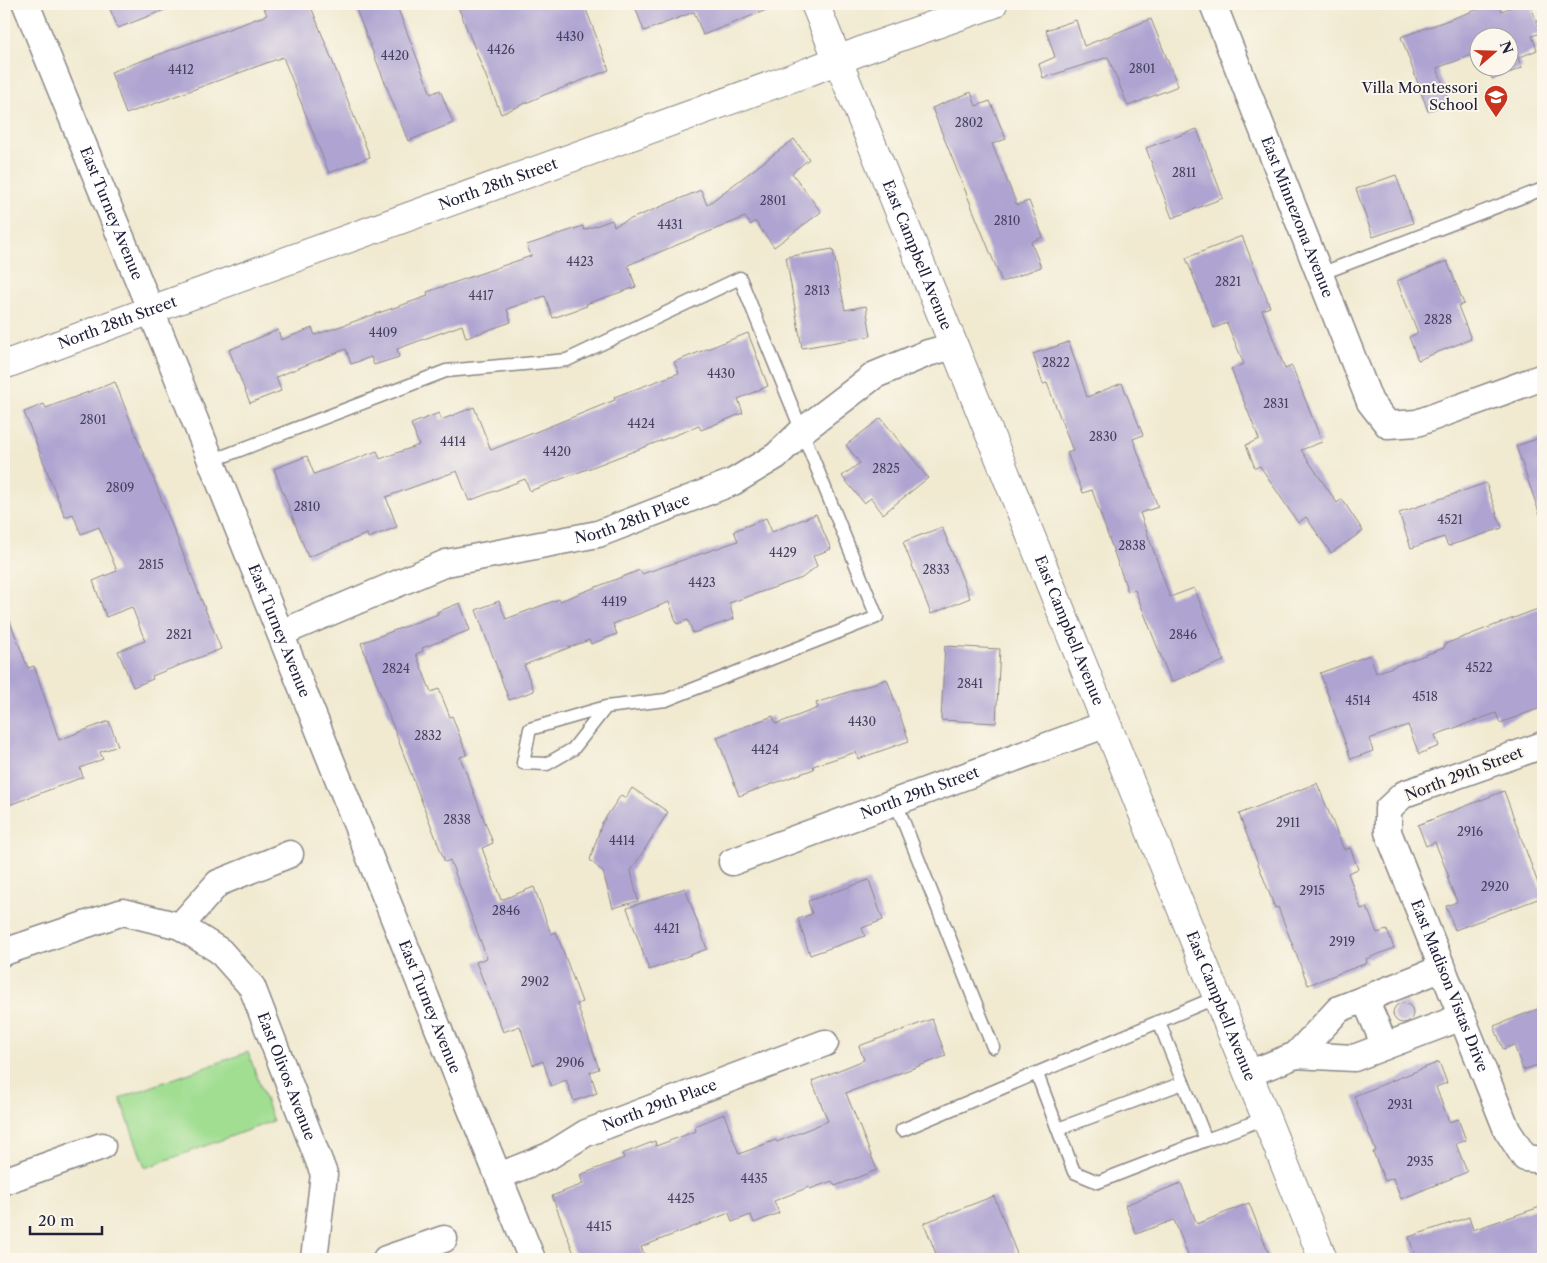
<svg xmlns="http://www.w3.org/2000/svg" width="1547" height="1263" font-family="'Libre Caslon Text',serif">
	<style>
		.green { fill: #a1de92; stroke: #628066 }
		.building { fill: #afa4d1 }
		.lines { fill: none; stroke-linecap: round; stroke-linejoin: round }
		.service-casing { stroke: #8a8686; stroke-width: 15 }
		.minor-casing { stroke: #8a8686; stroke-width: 29 }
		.tertiary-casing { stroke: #8a8686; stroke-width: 30 }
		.service { stroke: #fff; stroke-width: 12 }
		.minor { stroke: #fff; stroke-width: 26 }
		.tertiary { stroke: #fff; stroke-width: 28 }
		.labels { text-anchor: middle; stroke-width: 4; stroke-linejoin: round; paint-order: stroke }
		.number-label { font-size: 12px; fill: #454260 }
		.poi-label { font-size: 15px; fill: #22223b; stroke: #fbf7ec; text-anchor: end }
		.street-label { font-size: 15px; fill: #22223b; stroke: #fbf7ec }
	</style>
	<rect width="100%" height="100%" fill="#fbf7ec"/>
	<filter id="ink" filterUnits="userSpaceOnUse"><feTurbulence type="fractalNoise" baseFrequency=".02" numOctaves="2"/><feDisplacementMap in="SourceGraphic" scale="10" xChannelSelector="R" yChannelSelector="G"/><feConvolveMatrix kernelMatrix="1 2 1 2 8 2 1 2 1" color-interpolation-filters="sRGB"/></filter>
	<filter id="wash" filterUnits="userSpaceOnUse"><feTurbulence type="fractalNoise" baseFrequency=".0096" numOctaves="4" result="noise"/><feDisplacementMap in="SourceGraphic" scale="20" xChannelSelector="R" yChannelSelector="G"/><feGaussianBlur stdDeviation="1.12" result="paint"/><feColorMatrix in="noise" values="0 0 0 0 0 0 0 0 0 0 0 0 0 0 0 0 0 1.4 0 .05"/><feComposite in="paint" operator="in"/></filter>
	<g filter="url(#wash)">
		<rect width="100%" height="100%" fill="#f1ead1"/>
		<!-- green -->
		<path class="green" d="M248 1052 273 1121 145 1168 120 1098Z"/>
		<g id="blocks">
			<!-- building -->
			<g class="building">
				<path d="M108 4H176L177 5 118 28Z"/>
				<path d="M262 4H310L370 157 329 173 283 57 126 114 111 72 267 15Z"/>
				<path d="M354 4H396L431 94 440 90 453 123 408 141Z"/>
				<path d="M457 4H584L609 70 544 95 501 114Z"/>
				<path d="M634 4H778L779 5 703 35 694 12 644 31Z"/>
				<path d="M1493 4H1498L1501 11 1521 4H1530L1541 33 1532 36 1537 50 1518 58 1522 68 1492 79 1488 68H1510V38H1480V52L1437 68 1450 103 1428 111 1401 37Z"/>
				<path d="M1151 19 1178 86 1128 106 1108 57 1043 78 1039 64 1055 57 1046 30 1076 20 1084 46Z"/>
				<path d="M971 92 976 106 990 101 1006 139 992 144 1017 205 1029 201 1043 237 1031 242 1041 267 1002 282 932 108Z"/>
				<path d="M1197 129 1223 198 1172 218 1146 148Z"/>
				<path d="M794 139 809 159 792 173 821 212 774 247 755 221 751 225 745 217 628 265 636 287 586 304 587 306 553 318 545 296 507 309 511 322 466 338 462 325 397 349 399 357 374 365 371 357 351 364 346 349 276 377 281 391 250 403 229 350 278 330 281 340 312 328 315 335 428 296 427 292 531 256 527 245 583 226 584 230 612 220 614 226 701 190 707 205Z"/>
				<path d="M1396 175 1413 223 1373 237 1356 189Z"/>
				<path d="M1242 236 1270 307 1262 310 1285 369 1292 366 1322 442 1301 450 1337 503 1342 499 1363 531 1331 553 1306 517 1298 523 1260 466 1255 468 1246 445 1259 439 1231 369 1244 364 1227 323 1214 328 1186 258Z"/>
				<path d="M833 249 845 310 866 306 871 336 802 348 786 257Z"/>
				<path d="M1447 261 1464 304 1458 306 1471 339 1418 360 1409 337 1418 333 1397 281Z"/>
				<path d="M748 333 768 386 738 399 743 413 701 430 699 426 530 491 525 479 469 501 457 471 386 497 397 527 368 538 367 534 308 557 274 469 307 456 314 474 377 451 380 459 419 445 411 424 439 413 441 420 474 407 491 450 615 400 614 397 679 373 674 362Z"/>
				<path d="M1069 342 1087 397 1122 383 1143 435 1133 439 1158 507 1140 513 1170 597 1194 588 1224 661 1171 682 1135 590 1128 592 1092 490 1083 493 1067 453 1073 451 1047 383 1043 384 1033 354Z"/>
				<path d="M115 382 221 649 152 676 153 679 133 687 118 651 145 641 132 607 106 617 93 581 117 571 99 527 81 534 73 514 65 517 24 412 44 404 46 408Z"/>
				<path d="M881 418 928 478 883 514 871 498 864 503 842 476 860 463 846 445Z"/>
				<path d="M1543 437V515H1540L1516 446Z"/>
				<path d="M1486 483 1502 528 1448 546 1444 537 1411 548 1399 513Z"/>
				<path d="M816 514 831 549 813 556 817 566 802 578 729 603 734 619 693 633 688 620 677 624 669 602 613 624 617 634 591 644 589 640 524 665 534 691 509 700 476 610 499 601 506 619 559 599 560 601 640 570 642 574 738 541 734 531 766 518 772 532Z"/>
				<path d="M942 527 970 598 931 614 903 542Z"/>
				<path d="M460 603 470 630 422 648 423 651 416 654 431 692 439 689 450 717 452 716 467 755 460 757 493 843 482 848 501 900 534 887 551 934 556 932 582 1002 577 1004 599 1069 590 1072 597 1093 574 1101 566 1080 551 1086 543 1061 533 1065 520 1026 503 1032 476 962 487 958 450 860 445 862 361 643 438 614 437 612Z"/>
				<path d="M1543 607V707L1500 723 1496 713 1435 735 1439 746 1419 754 1408 725 1369 739 1373 751 1351 759 1320 673 1370 655 1376 673 1444 648 1445 644Z"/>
				<path d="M4 609H5L28 668 34 666 59 740 109 721 118 746 100 752 103 759 80 768 83 777 4 807Z"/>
				<path d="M945 646 1000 649 996 723 941 720Z"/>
				<path d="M887 679 909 741 858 759 856 752 813 766 814 769 739 796 717 737 773 716 776 724 818 708 816 703Z"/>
				<path d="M1317 783 1344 850 1350 848 1358 869 1348 873 1361 909 1367 907 1377 933 1387 930 1394 948 1366 959 1367 963 1308 985 1278 907 1275 908 1239 814Z"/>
				<path d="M632 788 668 812 631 871 638 901 613 908 603 872 590 860 602 823 621 795 626 798Z"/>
				<path d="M1504 791 1543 897 1455 930 1446 906 1457 902 1447 877H1449L1435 842 1426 846 1418 825Z"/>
				<path d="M869 880 883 920 862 928 865 936 810 955 798 919 812 914 808 901Z"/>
				<path d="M685 888 707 949 649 970 627 908Z"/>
				<circle cx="1403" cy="1013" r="10"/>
				<path d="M1543 1007V1063L1523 1070 1514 1045 1503 1049 1494 1026Z"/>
				<path d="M932 1019 946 1056 846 1093 877 1170 835 1186 832 1181 810 1189 809 1187 774 1201 779 1213 754 1223 751 1215 732 1222 729 1213 641 1247 646 1259H576L552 1196 583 1184 580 1175 624 1158 622 1154 655 1141 656 1146 696 1131 695 1126 724 1114 739 1154 776 1140 777 1142 828 1121 812 1081 864 1060 859 1046Z"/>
				<path d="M1439 1062 1447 1083 1436 1087 1449 1122 1458 1119 1466 1140 1456 1144 1467 1172 1401 1199 1393 1178 1385 1181 1373 1152 1376 1151 1354 1096Z"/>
				<path d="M1181 1183 1197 1224 1249 1203 1271 1259H1190L1174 1220 1136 1234 1125 1205Z"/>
				<path d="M994 1196 1019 1259H938L924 1223Z"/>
				<path d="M1543 1206V1259H1416L1409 1237 1469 1217 1473 1230Z"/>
			</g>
		</g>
	</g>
	<g filter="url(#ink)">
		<use href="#blocks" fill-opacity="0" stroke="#8a8686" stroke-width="1"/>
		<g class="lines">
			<defs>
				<g id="service">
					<path d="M1320 274 1543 189"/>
					<path d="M211 461 446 371 567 360 740 278 877 617 666 700 606 707 530 729 523 763 547 764 573 749 606 707"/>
					<path d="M896 803 993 1047"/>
					<path d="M1159 1022 1206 1140 1266 1118"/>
					<path d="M1037 1074 1074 1172 1098 1182 1206 1140"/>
					<path d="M1058 1129 1183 1083"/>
					<path d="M902 1130 1217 997"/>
				</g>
				<g id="minor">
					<path id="s1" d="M26 4 166 348 444 1043 532 1259"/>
					<path id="s2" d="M1213 4 1370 402 1388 425 1417 423 1543 377"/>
					<path id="s3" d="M281 633 446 563 598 534 733 482 776 456 802 431 875 375 928 353 954 346"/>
					<path id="s4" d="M1543 745 1404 794 1388 809V832L1507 1130 1525 1158 1543 1160"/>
					<path id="s5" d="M732 862 1107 724"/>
					<path id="s6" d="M180 926 220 951 252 987 324 1174 314 1259"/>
					<path d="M4 952 123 912 180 926 218 883 290 854"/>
					<path d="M1365 999 1385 1046"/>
					<path d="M1296 1055 1354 1058 1462 1017"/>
					<path d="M1248 1074 1296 1055 1339 1009 1443 968"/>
					<path id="s7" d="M499 1176 549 1156 586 1133 825 1043"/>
					<path d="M4 1181 102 1146"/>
					<path d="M386 1259 444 1239"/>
				</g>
				<g id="tertiary">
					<path id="s8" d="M815 4 954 346 1323 1259"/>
					<path id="s9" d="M4 365 151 310 808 72 866 49 993 4"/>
				</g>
			</defs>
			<!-- service casing -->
			<use href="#service" class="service-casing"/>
			<!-- minor casing -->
			<use href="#minor" class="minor-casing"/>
			<!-- tertiary casing -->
			<use href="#tertiary" class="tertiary-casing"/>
			<!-- service -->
			<use href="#service" class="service"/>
			<!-- minor -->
			<use href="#minor" class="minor"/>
			<!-- tertiary -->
			<use href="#tertiary" class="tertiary"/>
		</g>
	</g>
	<!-- icons -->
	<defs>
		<symbol id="school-pin" viewBox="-11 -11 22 30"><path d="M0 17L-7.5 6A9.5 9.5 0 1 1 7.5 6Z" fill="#c8321e" stroke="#fbf7ec"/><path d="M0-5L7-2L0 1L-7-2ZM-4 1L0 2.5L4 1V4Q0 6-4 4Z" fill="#fff"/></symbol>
	</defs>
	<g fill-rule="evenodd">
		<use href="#school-pin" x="1482" y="83" width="28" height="38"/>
	</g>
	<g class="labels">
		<!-- number labels -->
		<g class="number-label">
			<text x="570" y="41">4430</text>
			<text x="501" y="54">4426</text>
			<text x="395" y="60">4420</text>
			<text x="1142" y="73">2801</text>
			<text x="181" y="74">4412</text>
			<text x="969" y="127">2802</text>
			<text x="1184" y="177">2811</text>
			<text x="773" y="205">2801</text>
			<text x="1007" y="225">2810</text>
			<text x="670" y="229">4431</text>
			<text x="580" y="266">4423</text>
			<text x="1228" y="286">2821</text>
			<text x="817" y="295">2813</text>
			<text x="481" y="300">4417</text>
			<text x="1438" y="324">2828</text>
			<text x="383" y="337">4409</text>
			<text x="1056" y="367">2822</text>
			<text x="721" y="378">4430</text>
			<text x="1276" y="408">2831</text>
			<text x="93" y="424">2801</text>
			<text x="641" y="428">4424</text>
			<text x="1103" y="441">2830</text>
			<text x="453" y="446">4414</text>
			<text x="557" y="456">4420</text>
			<text x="886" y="473">2825</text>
			<text x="120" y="492">2809</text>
			<text x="307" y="511">2810</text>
			<text x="1450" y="524">4521</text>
			<text x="1132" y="550">2838</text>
			<text x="783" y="557">4429</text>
			<text x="151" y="569">2815</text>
			<text x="936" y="574">2833</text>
			<text x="702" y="587">4423</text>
			<text x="614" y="606">4419</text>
			<text x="179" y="639">2821</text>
			<text x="1183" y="639">2846</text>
			<text x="1479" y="672">4522</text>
			<text x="396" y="673">2824</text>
			<text x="970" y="688">2841</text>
			<text x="1425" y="701">4518</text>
			<text x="1358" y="705">4514</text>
			<text x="862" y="726">4430</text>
			<text x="428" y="740">2832</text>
			<text x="765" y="754">4424</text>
			<text x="457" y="824">2838</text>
			<text x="1288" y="827">2911</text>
			<text x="1470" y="836">2916</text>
			<text x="622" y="845">4414</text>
			<text x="1495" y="891">2920</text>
			<text x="1312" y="895">2915</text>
			<text x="506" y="915">2846</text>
			<text x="667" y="933">4421</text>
			<text x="1342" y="946">2919</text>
			<text x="535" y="986">2902</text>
			<text x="570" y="1067">2906</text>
			<text x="1400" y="1109">2931</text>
			<text x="1420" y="1166">2935</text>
			<text x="754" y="1183">4435</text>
			<text x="681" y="1203">4425</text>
			<text x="599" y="1231">4415</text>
		</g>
		<!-- poi labels -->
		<g class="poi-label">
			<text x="1478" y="93">Villa Montessori<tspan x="1478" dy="17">School</tspan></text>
		</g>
		<!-- street labels -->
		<g class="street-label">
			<text dy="5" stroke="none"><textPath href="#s9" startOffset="526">North 28th Street</textPath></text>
			<text dy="5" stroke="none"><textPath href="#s1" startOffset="226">East Turney Avenue</textPath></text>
			<text dy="5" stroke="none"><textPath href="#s2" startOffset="229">East Minnezona Avenue</textPath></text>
			<text dy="5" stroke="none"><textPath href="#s8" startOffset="271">East Campbell Avenue</textPath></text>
			<text dy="5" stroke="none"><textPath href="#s9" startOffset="121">North 28th Street</textPath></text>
			<text dy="5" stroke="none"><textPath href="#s3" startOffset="371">North 28th Place</textPath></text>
			<text dy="5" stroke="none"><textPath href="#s1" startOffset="676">East Turney Avenue</textPath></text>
			<text dy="5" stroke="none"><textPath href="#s8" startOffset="676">East Campbell Avenue</textPath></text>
			<text transform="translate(1464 774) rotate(-21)" y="5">North 29th Street</text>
			<text dy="5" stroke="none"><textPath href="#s5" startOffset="200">North 29th Street</textPath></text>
			<text dy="5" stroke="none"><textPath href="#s4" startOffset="358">East Madison Vistas Drive</textPath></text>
			<text dy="5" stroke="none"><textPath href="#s1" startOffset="1081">East Turney Avenue</textPath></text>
			<text dy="5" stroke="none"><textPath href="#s8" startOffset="1081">East Campbell Avenue</textPath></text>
			<text dy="5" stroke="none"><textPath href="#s6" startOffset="191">East Olivos Avenue</textPath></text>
			<text dy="5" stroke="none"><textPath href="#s7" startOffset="176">North 29th Place</textPath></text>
		</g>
	</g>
	<!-- margin -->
	<rect width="1547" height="1263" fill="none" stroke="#fbf7ec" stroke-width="20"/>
	<!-- north arrow -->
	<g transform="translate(1494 52) rotate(70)"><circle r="24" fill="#fbf7ec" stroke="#a4a2a5"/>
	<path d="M0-4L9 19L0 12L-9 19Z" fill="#c8321e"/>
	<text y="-8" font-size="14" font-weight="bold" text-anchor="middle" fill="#22223b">N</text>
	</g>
	<!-- scale -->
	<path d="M30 1226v8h72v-8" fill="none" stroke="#22223b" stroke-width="2.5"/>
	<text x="38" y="1226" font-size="15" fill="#22223b" stroke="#fbf7ec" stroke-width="4" paint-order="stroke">20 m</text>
</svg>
